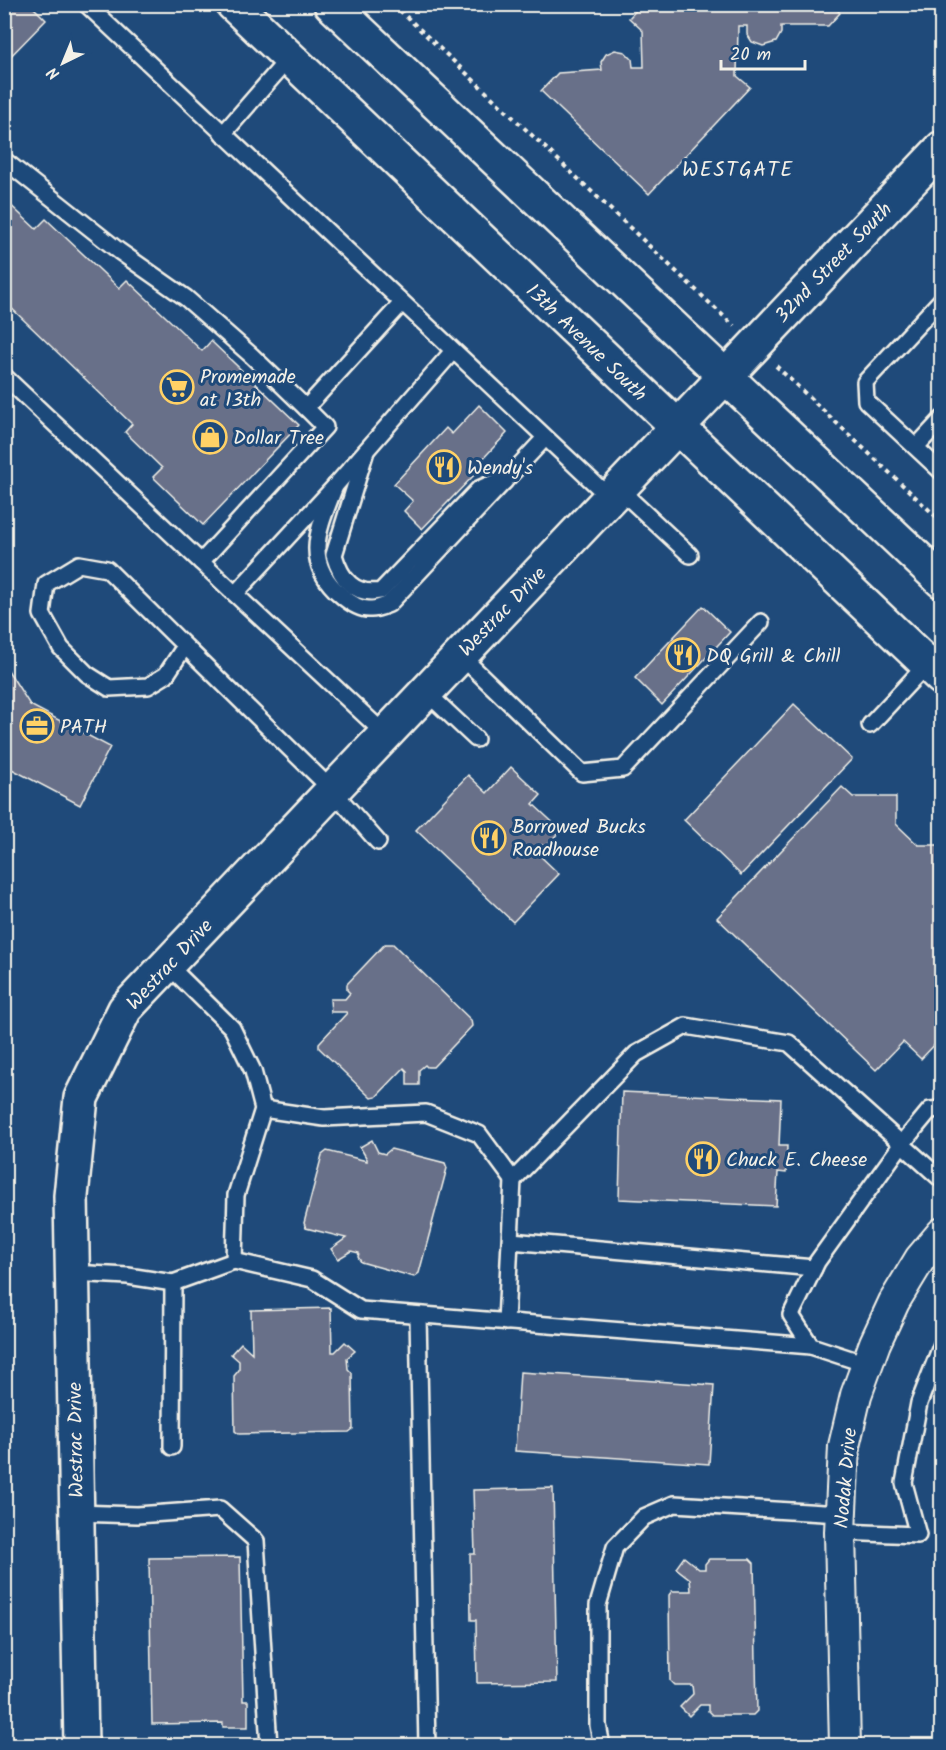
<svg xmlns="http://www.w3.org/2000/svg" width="946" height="1750" font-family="Kalam,sans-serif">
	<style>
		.building { fill: #676f89; stroke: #f4f1e8; stroke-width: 1.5 }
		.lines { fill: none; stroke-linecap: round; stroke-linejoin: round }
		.lane-casing { stroke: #f4f1e8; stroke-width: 20 }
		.street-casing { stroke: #f4f1e8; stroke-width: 34 }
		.secondary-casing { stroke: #f4f1e8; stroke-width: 38 }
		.path { stroke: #f4f1e8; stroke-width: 4; stroke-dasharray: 4.5 4.5; stroke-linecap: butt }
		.lane { stroke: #1f4a7a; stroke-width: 15 }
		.street { stroke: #1f4a7a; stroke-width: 30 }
		.secondary { stroke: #1f4a7a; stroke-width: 33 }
		.labels { text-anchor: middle; stroke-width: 6; stroke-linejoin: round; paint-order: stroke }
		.street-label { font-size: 20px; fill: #f4f1e8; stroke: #1f4a7a }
		.poi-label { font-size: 20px; fill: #f4f1e8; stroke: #1f4a7a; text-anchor: start }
		.neighbourhood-label { font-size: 21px; letter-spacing: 1.5px; fill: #f4f1e8; stroke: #1f4a7a }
	</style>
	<rect width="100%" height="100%" fill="#1f4a7a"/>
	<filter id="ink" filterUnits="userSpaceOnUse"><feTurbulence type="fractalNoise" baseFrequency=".0167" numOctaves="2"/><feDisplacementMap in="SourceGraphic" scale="12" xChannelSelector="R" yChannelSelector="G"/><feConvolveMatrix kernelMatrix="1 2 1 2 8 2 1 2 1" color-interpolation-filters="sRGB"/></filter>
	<g filter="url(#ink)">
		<!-- building -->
		<g class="building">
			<path d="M4 4H30L46 20 4 63Z"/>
			<path d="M642 4H832L840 13 828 26H781V33L776 42 763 46 752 42 747 34V26H738L737 76 750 87 649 194 541 91 558 73 602 70 601 62 606 54 615 50 625 52 632 59 633 67H644L643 31 629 18Z"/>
			<path d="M4 199 36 229 46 219 119 288 127 280 202 351 211 341 299 425 203 525 153 477 162 468 125 432 132 424 4 301Z"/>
			<path d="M479 405 507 433 477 465 480 469 422 529 404 511 413 501 394 484 446 428 452 434Z"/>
			<path d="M703 606 730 632 662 705 635 678Z"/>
			<path d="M4 664 30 705 110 747 80 805 4 765Z"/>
			<path d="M794 704 852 759 741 875 684 820Z"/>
			<path d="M511 767 541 795 533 804 561 830 544 848 542 845 536 852 559 874 513 922 416 830 468 775 487 793Z"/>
			<path d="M842 787 853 797H896V824L918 845H939V864L942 867V1037L921 1059 903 1042 876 1070 717 918Z"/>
			<path d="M385 944H393L471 1020 472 1026 433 1067H427L425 1065 419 1070V1085H407V1071L404 1068 376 1097 371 1098 319 1048V1043L347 1013 346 1012H331L330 999H345L350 993 347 990V984Z"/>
			<path d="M622 1092 781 1099 779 1146H787L786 1173 778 1172 776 1206 619 1199Z"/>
			<path d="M372 1140 378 1152 385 1154 391 1149 445 1163 447 1168 419 1273 414 1277 361 1262 358 1257 359 1253 351 1251 338 1259 331 1249 346 1238 306 1228 304 1223 322 1155 327 1151 367 1161V1159L360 1147Z"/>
			<path d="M331 1308 332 1352H335L345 1342 355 1351 347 1358 348 1369 352 1373 353 1429 349 1432 239 1434 235 1431 234 1376 239 1370V1361L231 1354 241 1343 252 1353 251 1310Z"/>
			<path d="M520 1372 714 1385 709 1464 515 1451Z"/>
			<path d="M553 1488 557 1682 477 1683 476 1620H471L470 1554H475L473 1490Z"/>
			<path d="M240 1557 243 1701H248V1727H223V1723L152 1724 149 1558Z"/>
			<path d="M684 1557 699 1569H705V1564L709 1559H750L754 1563 757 1711 753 1715H712L708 1711V1705H700L689 1716 680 1707 693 1694 692 1685H674L670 1681 669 1595 672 1591H691L690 1579 676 1568Z"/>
		</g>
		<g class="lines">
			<defs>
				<g id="lane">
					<path d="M86 4 610 498"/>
					<path d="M223 134 289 58"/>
					<path d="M4 160 119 251 186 298 251 355 306 408 402 303"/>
					<path d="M942 299 865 382 866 401 942 472"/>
					<path d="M4 376 235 594 386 735"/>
					<path d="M916 447 942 419"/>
					<path d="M366 451 334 555C341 579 354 596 381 591L479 489 488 485 504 482"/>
					<path d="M335 486C319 528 301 562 342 596 349 602 361 610 371 609 377 609 384 606 389 604L545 438"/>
					<path d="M619 489 690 555"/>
					<path d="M201 562 325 427 306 408"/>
					<path d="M235 594 335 486 453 351"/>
					<path d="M185 646 107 569 79 564 46 584 42 614 61 648 87 674 109 688 148 686 166 675 185 646 333 791 378 842"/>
					<path d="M460 655 582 773 623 769 761 622"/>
					<path d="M426 692 476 739"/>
					<path d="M870 725 927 664"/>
					<path d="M167 964 232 1028 253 1071 263 1109 236 1195 234 1261 173 1283 172 1447"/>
					<path d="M263 1109 324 1118 426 1113 479 1134 513 1180 636 1054 686 1026 789 1043 942 1180"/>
					<path d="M511 1241 814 1268"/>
					<path d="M234 1261 312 1279 361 1310 811 1346"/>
					<path d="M72 1273 128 1276 173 1283"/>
					<path d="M418 1316 427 1746"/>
					<path d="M506 1322 513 1180"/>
					<path d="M866 1364 811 1346 791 1315 817 1262 901 1145 930 1110 942 1109"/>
					<path d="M76 1513 137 1515 220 1509 256 1541 269 1746"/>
					<path d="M840 1532 918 1535 904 1483 919 1403 942 1344"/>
					<path d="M602 1746 598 1725V1605L615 1547 644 1517 674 1504 840 1514"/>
				</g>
				<path id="street" d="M845 1746 840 1532 844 1446 856 1395 875 1343 894 1302 920 1259 942 1233"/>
				<g id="secondary">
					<path d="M233 4 942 678"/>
					<path d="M331 4 942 581"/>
					<path d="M81 1746 71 1196 81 1098 125 1009 942 148"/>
				</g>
			</defs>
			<!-- lane casing -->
			<use href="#lane" class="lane-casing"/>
			<!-- street casing -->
			<use href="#street" class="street-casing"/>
			<!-- secondary casing -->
			<use href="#secondary" class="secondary-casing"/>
			<!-- path -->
			<g class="path">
				<path d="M393 4 734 326"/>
				<path d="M776 366 942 522"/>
			</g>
			<!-- lane -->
			<use href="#lane" class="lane"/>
			<!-- street -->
			<use href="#street" class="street"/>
			<!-- secondary -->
			<use href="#secondary" class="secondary"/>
		</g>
	</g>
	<!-- icons -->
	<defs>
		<symbol id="supermarket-ring" viewBox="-11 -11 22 22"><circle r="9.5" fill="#1f4a7a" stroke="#ffd166" stroke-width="1.5"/><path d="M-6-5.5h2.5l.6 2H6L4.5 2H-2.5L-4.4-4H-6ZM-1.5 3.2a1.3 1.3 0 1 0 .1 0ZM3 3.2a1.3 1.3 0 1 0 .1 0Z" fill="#ffd166"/></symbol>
		<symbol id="shop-ring" viewBox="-11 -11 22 22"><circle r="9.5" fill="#1f4a7a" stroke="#ffd166" stroke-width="1.5"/><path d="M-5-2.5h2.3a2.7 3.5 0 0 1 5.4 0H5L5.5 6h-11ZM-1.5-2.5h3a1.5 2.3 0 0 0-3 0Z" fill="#ffd166"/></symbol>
		<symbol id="restaurant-ring" viewBox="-11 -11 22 22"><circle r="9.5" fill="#1f4a7a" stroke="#ffd166" stroke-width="1.5"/><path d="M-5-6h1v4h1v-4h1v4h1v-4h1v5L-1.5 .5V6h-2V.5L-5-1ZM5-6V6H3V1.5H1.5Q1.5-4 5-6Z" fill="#ffd166"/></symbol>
		<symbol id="office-ring" viewBox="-11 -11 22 22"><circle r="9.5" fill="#1f4a7a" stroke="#ffd166" stroke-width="1.5"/><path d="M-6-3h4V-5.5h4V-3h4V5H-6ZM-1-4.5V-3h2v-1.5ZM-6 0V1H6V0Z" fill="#ffd166"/></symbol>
	</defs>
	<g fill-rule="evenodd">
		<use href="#supermarket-ring" x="158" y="368" width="38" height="38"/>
		<use href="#shop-ring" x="191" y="418" width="38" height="38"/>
		<use href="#restaurant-ring" x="425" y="448" width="38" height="38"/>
		<use href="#restaurant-ring" x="664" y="636" width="38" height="38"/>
		<use href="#office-ring" x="18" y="707" width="38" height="38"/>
		<use href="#restaurant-ring" x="470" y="819" width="38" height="38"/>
		<use href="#restaurant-ring" x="684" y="1140" width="38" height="38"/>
	</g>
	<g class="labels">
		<!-- street labels -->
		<g class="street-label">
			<text transform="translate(833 262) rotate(-46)" y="7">32nd Street South</text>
			<text transform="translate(587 342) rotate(44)" y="7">13th Avenue South</text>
			<text transform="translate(502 611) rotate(-46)" y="7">Westrac Drive</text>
			<text transform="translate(169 964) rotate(-47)" y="7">Westrac Drive</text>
			<text transform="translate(75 1440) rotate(-91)" y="7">Westrac Drive</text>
			<text transform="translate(845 1478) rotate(-85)" y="7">Nodak Drive</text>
		</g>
		<!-- poi labels -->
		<g class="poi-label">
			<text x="200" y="383">Promemade<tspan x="200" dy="23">at 13th</tspan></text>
			<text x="233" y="444">Dollar Tree</text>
			<text x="467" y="474">Wendy's</text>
			<text x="706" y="662">DQ Grill &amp; Chill</text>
			<text x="60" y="733">PATH</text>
			<text x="512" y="833">Borrowed Bucks<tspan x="512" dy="23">Roadhouse</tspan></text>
			<text x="726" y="1166">Chuck E. Cheese</text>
		</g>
		<!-- neighbourhood labels -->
		<g class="neighbourhood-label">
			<text x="738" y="176">WESTGATE</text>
		</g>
	</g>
	<!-- margin -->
	<rect width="946" height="1750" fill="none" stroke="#1f4a7a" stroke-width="24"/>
	<rect x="12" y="12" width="922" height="1726" fill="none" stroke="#f4f1e8" stroke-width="2" filter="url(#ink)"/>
	<!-- north arrow -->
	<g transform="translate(63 63) rotate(223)" stroke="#1f4a7a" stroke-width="4.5" paint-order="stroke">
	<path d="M0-4.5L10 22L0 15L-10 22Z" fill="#f4f1e8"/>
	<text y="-9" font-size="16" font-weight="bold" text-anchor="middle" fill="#f4f1e8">N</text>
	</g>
	<!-- scale -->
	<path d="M721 60v9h84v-9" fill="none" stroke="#f4f1e8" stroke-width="3"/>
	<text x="730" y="60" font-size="18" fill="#f4f1e8" stroke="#1f4a7a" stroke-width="4.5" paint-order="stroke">20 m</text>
</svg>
